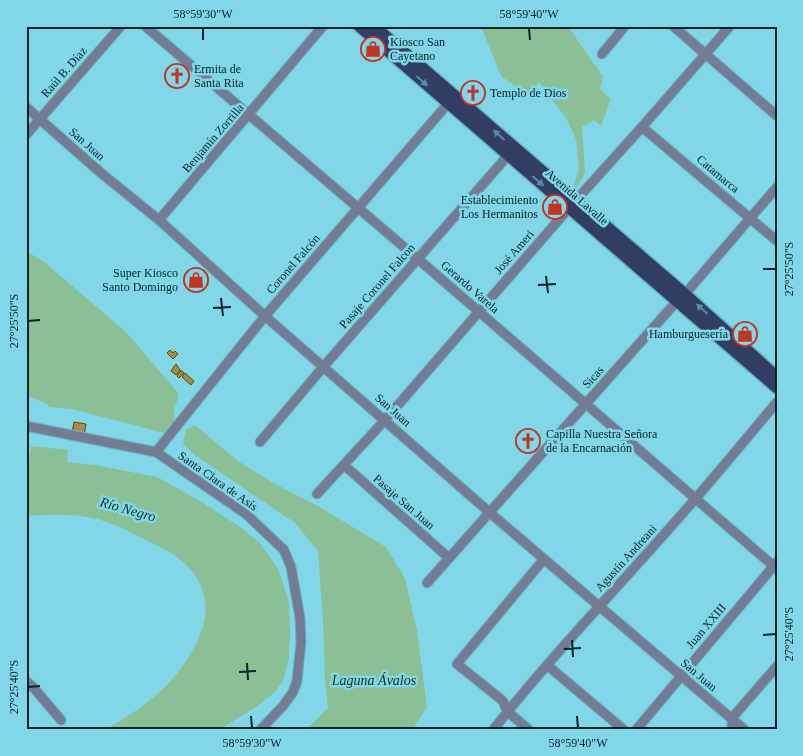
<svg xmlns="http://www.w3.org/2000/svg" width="803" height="756" font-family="Georgia,serif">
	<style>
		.water { fill: #8bc096 }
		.building { fill: #a48e4f; stroke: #5e4a00 }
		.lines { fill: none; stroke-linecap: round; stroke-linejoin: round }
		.minor-casing { stroke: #67b3c1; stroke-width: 11 }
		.major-casing { stroke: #67b3c1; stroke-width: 14 }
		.minor { stroke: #747c93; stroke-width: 9 }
		.major { stroke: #323d64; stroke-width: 11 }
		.oneway { fill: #5a8aa6 }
		.ticks { fill: none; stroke: #002228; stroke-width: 2 }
		.labels { text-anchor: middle; stroke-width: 5; stroke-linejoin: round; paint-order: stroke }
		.poi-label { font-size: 12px; fill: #002228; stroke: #81d7e7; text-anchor: start }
		.street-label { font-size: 12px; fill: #002228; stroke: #81d7e7 }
		.water-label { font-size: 14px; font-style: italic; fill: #0a3318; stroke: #81d7e7 }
		.neatline { fill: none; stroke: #002228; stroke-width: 2 }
		.ticks-label { font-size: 12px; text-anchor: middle; fill: #002228 }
	</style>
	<rect width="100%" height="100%" fill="#81d7e7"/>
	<!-- water -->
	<g class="water">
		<path d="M481 26H571L570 29 603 77 600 89 611 99 601 126 594 120 582 127 585 173 580 182 572 192 579 169 576 139 566 118 539 82 530 97 501 76Z"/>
		<path d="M26 251 43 261 126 332 179 394 174 410V423L164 433 72 409 49 407 47 404 26 395Z"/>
		<path d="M195 425 238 461 275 484 318 506 386 547 405 578 417 631 427 707 412 730H306L328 708 325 680 323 620 318 551 295 523 196 456 183 444 186 430Z"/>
		<path d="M31 446 68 450 67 462 95 465 157 477 202 502 243 529 260 543 277 567 284 586 289 604 290 629 289 659 283 681 275 692 259 705 219 730H105C127 717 149 703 167 685 183 668 202 640 205 616 208 601 201 581 191 570 180 557 165 549 150 542 128 531 105 518 80 516 62 514 44 515 26 516V458H29Z"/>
	</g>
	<!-- building -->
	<g class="building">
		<path d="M170 350 173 353 175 351 178 354 173 359 167 353Z"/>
		<path d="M176 364 180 370 176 375 171 371Z"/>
		<path d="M181 370 184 373 179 378 177 376Z"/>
		<path d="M185 373 194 381 191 385 182 377Z"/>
		<path d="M74 422 86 424 84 435 72 433Z"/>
	</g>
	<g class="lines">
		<defs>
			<g id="minor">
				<path d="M145 26 418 259 777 569"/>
				<path d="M673 26 777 116"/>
				<path d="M602 54 625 26"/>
				<path d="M26 107 101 173 159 220 265 316 489 512 599 606 745 730"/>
				<path d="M642 127 777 241"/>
				<path d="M26 135 121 26"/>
				<path d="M159 220 323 26"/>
				<path d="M26 426 156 452 246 514 284 550 291 567 300 618 301 642 297 681 293 692 283 706 260 730"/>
				<path d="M260 442 324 366 511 152"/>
				<path d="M156 452 265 316 451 100"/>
				<path d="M344 465 449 558"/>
				<path d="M317 494 385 420 569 208 642 127 730 26"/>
				<path d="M427 583 677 301 685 294 777 187"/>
				<path d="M547 665 624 730"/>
				<path d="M26 681 33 687 61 720"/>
				<path d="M493 730C557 649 629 576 696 498 723 467 750 434 777 402"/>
				<path d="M529 730 507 711 503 701 457 664 544 559"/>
				<path d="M636 730 777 562"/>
				<path d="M731 730 732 728V718L777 666"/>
			</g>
			<g id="major">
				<path d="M359 26 777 388"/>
				<path d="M374 26 685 294 777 377"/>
			</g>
		</defs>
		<!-- minor casing -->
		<use href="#minor" class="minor-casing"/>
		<!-- major casing -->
		<use href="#major" class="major-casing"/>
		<!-- minor -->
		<use href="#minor" class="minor"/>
		<!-- major -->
		<use href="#major" class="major"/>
	</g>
	<!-- one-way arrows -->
	<defs><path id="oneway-solid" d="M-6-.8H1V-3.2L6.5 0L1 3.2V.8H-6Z" transform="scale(1.25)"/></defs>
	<g class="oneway">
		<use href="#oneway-solid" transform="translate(422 81) rotate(41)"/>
		<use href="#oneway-solid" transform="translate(499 135) rotate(-139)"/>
		<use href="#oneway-solid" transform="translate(538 181) rotate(41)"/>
		<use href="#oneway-solid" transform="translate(702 309) rotate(-138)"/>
	</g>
	<!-- ticks -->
	<path class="ticks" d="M203 28V40M529 28 530 40M763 269H776M546 276 548 293M538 285 556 284M221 298 223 316M213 308 231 307M28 321 40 320M763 635 776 634M572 640 573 657M564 649 581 648M247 663 248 680M239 672 256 671M28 687 40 686M251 716 252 728M577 716 578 728"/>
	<!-- icons -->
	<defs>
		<symbol id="shop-ring" viewBox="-11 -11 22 22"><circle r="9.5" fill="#81d7e7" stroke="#c13524" stroke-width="1.5"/><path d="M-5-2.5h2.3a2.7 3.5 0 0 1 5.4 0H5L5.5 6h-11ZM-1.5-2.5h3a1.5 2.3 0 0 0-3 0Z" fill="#c13524"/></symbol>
		<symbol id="church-ring" viewBox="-11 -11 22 22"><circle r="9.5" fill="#81d7e7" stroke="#c13524" stroke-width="1.5"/><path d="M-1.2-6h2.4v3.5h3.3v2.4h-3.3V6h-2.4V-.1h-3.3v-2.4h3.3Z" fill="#c13524"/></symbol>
	</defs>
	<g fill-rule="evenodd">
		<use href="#shop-ring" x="359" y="35" width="28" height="28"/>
		<use href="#church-ring" x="163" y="62" width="28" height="28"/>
		<use href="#church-ring" x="459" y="79" width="28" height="28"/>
		<use href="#shop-ring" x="541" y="193" width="28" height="28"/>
		<use href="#shop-ring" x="182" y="266" width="28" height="28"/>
		<use href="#shop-ring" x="731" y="320" width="28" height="28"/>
		<use href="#church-ring" x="514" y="427" width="28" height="28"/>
	</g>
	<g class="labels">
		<!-- poi labels -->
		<g class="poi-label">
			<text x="390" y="46">Kiosco San<tspan x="390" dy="14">Cayetano</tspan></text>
			<text x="194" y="73">Ermita de<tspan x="194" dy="14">Santa Rita</tspan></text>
			<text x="490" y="97">Templo de Dios</text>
			<text x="538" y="204" text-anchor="end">Establecimiento<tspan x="538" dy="14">Los Hermanitos</tspan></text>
			<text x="178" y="277" text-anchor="end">Super Kiosco<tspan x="178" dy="14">Santo Domingo</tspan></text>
			<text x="728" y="338" text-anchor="end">Hamburguesería</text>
			<text x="546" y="438">Capilla Nuestra Señora<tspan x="546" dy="14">de la Encarnación</tspan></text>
		</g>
		<!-- street labels -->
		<g class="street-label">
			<text transform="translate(64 72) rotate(-49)" y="4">Raúl B. Díaz</text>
			<text transform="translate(213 138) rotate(-49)" y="4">Benjamín Zorrilla</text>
			<text transform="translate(87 144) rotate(41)" y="4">San Juan</text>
			<text transform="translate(718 174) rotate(40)" y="4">Catamarca</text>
			<text transform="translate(577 197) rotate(41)" y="4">Avenida Lavalle</text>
			<text transform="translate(514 252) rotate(-49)" y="4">José Ameri</text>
			<text transform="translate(293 264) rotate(-49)" y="4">Coronel Falcón</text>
			<text transform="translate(377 286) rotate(-49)" y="4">Pasaje Coronel Falcon</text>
			<text transform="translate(470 287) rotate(41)" y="4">Gerardo Varela</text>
			<text transform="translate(593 377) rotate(-48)" y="4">Sicas</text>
			<text transform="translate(393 410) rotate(41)" y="4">San Juan</text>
			<text transform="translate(218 481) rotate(35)" y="4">Santa Clara de Asís</text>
			<text transform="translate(404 502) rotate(41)" y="4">Pasaje San Juan</text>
			<text transform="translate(626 558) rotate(-48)" y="4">Agustín Andreani</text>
			<text transform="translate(706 626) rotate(-50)" y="4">Juan XXIII</text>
			<text transform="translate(699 675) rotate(40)" y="4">San Juan</text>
		</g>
		<!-- water labels -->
		<g class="water-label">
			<text transform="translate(128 509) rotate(16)" y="5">Río Negro</text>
			<text x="374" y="685">Laguna Ávalos</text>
		</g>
	</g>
	<!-- border -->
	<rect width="803" height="756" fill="none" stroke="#81d7e7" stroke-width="55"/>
	<rect x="28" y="28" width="748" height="700" class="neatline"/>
	<g class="ticks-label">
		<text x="203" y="18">58°59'30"W</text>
		<text x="529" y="18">58°59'40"W</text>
		<text transform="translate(789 269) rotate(-90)" y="4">27°25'50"S</text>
		<text transform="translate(14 321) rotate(-90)" y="4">27°25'50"S</text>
		<text transform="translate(789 634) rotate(-90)" y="4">27°25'40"S</text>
		<text transform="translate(14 687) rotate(-90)" y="4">27°25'40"S</text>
		<text x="252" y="747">58°59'30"W</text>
		<text x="578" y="747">58°59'40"W</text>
	</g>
</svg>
